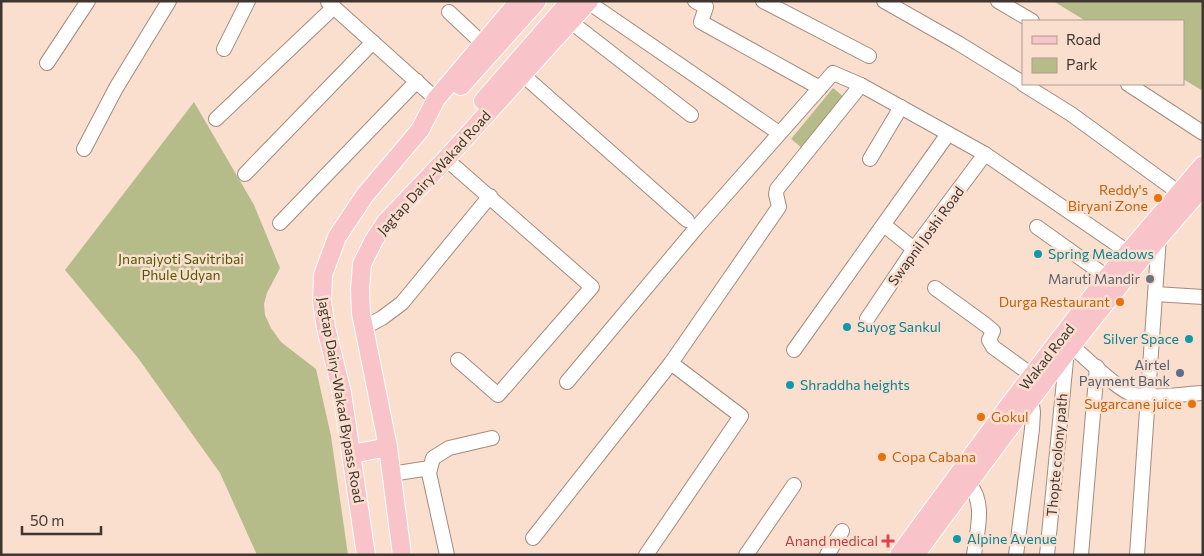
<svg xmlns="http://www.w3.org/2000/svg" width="1204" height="556" font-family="Commissioner,sans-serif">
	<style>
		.green { fill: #b5bc89 }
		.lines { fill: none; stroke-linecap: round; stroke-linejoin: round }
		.minor-casing { stroke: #a48b7d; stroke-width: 16 }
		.major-casing { stroke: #fff; stroke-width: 20 }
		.minor { stroke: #fff; stroke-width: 14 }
		.major { stroke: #f8c4c9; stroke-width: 18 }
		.food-dot { fill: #e8710a; stroke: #fadfcf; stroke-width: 2 }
		.culture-dot { fill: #0f9aa8; stroke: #fadfcf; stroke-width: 2 }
		.worship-dot { fill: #6b7280; stroke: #fadfcf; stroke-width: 2 }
		.service-dot { fill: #5c6f8a; stroke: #fadfcf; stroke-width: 2 }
		.health-dot { fill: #e0444e; stroke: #fadfcf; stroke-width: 2 }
		.labels { text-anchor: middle; stroke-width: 5; stroke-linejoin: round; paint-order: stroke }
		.street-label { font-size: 14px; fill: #40352f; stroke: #fadfcf }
		.food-label { font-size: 14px; fill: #c56008; stroke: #fadfcf; text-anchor: end }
		.culture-label { font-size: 14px; fill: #0d838f; stroke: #fadfcf; text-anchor: start }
		.park-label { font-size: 14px; fill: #525902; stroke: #fadfcf }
		.worship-label { font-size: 14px; fill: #5b616d; stroke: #fadfcf; text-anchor: end }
		.service-label { font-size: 14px; fill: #4e5e75; stroke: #fadfcf; text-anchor: end }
		.health-label { font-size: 14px; fill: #be3a42; stroke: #fadfcf; text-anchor: end }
	</style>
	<rect width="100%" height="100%" fill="#fadfcf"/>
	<!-- green -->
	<g class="green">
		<path d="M1053 1H1203V91L1183 79V21H1086Z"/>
		<path d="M833 88 844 97 802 148 791 139Z"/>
		<path d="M194 102 254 205 280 268 267 293 264 304 265 315 271 328 281 342 316 369 331 436 348 555H257L220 473 138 358 65 270Z"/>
	</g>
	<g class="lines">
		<defs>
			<g id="minor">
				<path d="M695 1 706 7 701 22 820 88"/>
				<path d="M763 1 869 56"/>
				<path d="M884 1 958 43 1023 83"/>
				<path d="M998 1 1032 21"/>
				<path d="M328 2 436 99"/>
				<path d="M588 2 779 133"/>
				<path d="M449 12 482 43"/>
				<path d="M571 22 691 115"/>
				<path d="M224 49 248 1"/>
				<path d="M47 63 88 1"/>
				<path d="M523 75 687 220"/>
				<path d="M1023 84 1071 114 1178 192"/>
				<path d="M1128 84 1203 133"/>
				<path d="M216 119 334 7"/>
				<path d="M84 149 116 88 169 1"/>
				<path d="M446 159 592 287 498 395 458 360"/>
				<path d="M870 159 901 107"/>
				<path d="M245 174 373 42"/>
				<path d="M280 223 417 81"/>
				<path d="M884 225 914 249"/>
				<path d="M1037 227 1107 277"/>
				<path d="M935 288 986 325 993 331 989 340 993 347 1033 376"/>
				<path d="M1155 294 1203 297"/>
				<path d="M867 319 914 249 985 154"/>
				<path d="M363 328 382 318 402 303 490 196"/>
				<path d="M1065 340C1080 352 1118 391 1134 395 1155 399 1181 394 1203 393"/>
				<path d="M794 350 948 134"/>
				<path d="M567 382 697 227 833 73 861 85 985 154 1128 252"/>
				<path d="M391 474 430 468"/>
				<path d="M969 483C986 504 977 530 974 555"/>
				<path d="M533 538 671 363 779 207 776 194 777 189 861 85"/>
				<path d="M447 555 429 473 433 458 449 448 492 438"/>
				<path d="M646 555 741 416 671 363"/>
				<path d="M746 555 794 485"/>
				<path d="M827 555 842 531"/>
				<path d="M1016 555 1032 429 1033 412 1031 398"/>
				<path d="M1047 555 1066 360 1065 355"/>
				<path d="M1081 555 1097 367"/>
				<path d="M1137 555 1159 237 1157 234"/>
			</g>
			<g id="major">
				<path d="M461 86 537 1"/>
				<path d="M483 101 570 1"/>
				<path d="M352 454 388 447"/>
				<path d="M366 555 342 393 326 328 322 302 323 275 337 237 365 195 420 130 436 99 519 1"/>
				<path d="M402 555 388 447 361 313 360 290 362 264 374 240 386 222 446 159 589 1"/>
				<path d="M899 555 1007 408 1107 277 1203 165"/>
				<path d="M915 555C1008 430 1099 303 1203 187"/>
			</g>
		</defs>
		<!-- minor casing -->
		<use href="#minor" class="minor-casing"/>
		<!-- major casing -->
		<use href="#major" class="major-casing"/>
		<!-- minor -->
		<use href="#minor" class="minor"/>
		<!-- major -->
		<use href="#major" class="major"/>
	</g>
	<!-- markers -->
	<g class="food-dot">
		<circle cx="1158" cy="198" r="5"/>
		<circle cx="1120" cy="302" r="5"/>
		<circle cx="1192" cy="404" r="5"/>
		<circle cx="981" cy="417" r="5"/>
		<circle cx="882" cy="457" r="5"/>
	</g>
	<g class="culture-dot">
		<circle cx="1038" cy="254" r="5"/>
		<circle cx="847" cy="327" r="5"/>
		<circle cx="1189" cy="339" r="5"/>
		<circle cx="790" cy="385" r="5"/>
		<circle cx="957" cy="539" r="5"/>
	</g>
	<circle class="worship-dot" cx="1150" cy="279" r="5"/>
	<circle class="service-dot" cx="1180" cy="373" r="5"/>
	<path class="health-dot" d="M885.5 533.5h5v5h5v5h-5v5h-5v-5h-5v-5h5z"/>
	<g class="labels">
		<!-- street labels -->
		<g class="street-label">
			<text transform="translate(434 173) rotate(-48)" y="5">Jagtap Dairy-Wakad Road</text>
			<text transform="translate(926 236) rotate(-54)" y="5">Swapnil Joshi Road</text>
			<text transform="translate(1047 357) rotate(-52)" y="5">Wakad Road</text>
			<text transform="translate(341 400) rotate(80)" y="5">Jagtap Dairy-Wakad Bypass Road</text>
			<text transform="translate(1057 455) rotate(-85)" y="5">Thopte colony path</text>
		</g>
		<!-- food labels -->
		<g class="food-label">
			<text x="1148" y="195">Reddy's<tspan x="1148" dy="16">Biryani Zone</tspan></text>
			<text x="1110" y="307">Durga Restaurant</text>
			<text x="1182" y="409">Sugarcane juice</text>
			<text x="991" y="422" text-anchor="start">Gokul</text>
			<text x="892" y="462" text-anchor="start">Copa Cabana</text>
		</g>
		<!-- culture labels -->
		<g class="culture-label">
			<text x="1048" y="259">Spring Meadows</text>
			<text x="857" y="332">Suyog Sankul</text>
			<text x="1179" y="344" text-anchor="end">Silver Space</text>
			<text x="800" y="390">Shraddha heights</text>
			<text x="967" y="544">Alpine Avenue</text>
		</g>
		<!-- park labels -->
		<g class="park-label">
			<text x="181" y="264">Jnanajyoti Savitribai<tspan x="181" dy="16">Phule Udyan</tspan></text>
		</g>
		<!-- worship labels -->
		<g class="worship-label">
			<text x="1140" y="284">Maruti Mandir</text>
		</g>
		<!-- service labels -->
		<g class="service-label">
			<text x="1170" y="370">Airtel<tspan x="1170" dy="16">Payment Bank</tspan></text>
		</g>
		<!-- health labels -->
		<g class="health-label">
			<text x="878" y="546">Anand medical</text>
		</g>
	</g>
	<!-- border -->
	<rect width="1204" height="556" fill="none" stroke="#40352f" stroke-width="5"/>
	<!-- legend -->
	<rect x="1022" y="20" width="162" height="65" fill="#fadfcf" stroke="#b09b8f"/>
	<rect x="1032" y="36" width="25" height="8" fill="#f8c4c9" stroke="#b09b8f"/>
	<text x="1066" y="45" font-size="15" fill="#40352f">Road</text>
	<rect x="1032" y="58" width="25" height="15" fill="#b5bc89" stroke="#b09b8f"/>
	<text x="1066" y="70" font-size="15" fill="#40352f">Park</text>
	<!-- scale -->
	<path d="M22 526v8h79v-8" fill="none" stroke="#40352f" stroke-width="2.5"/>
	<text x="30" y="526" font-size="15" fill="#40352f" stroke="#fadfcf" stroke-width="4" paint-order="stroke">50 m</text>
</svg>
